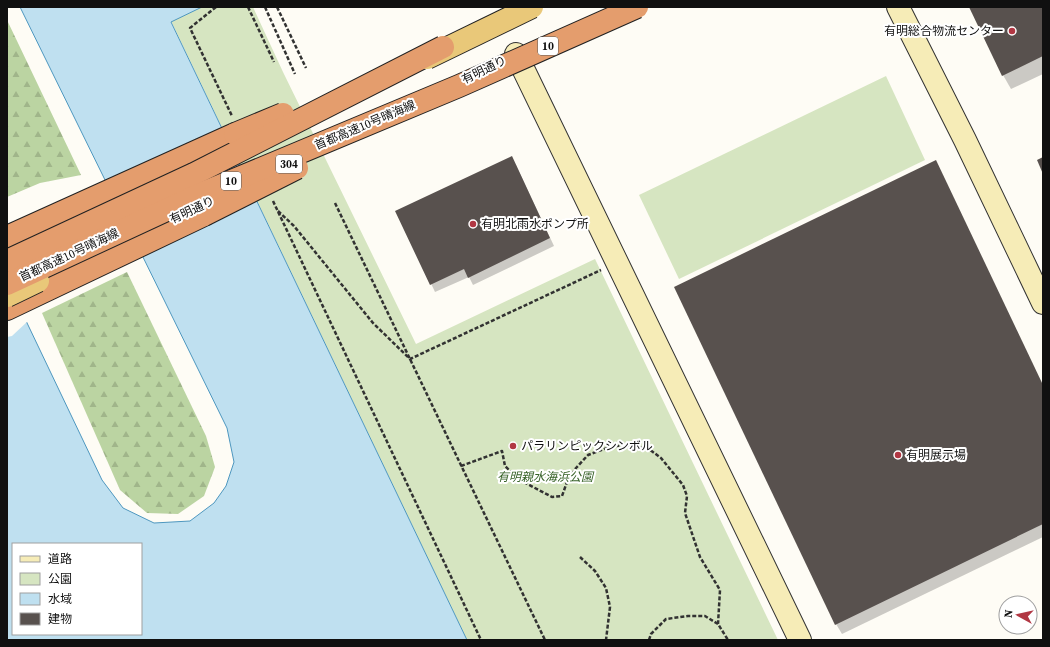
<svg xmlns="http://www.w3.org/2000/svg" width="1050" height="647" font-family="'Source Serif 4','Noto Sans JP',serif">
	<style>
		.green { fill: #d6e5c1 }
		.forest { fill: url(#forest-firs) }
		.water { fill: #bfe0f0; stroke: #4e97bf; fill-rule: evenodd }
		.pier { fill: #fefcf5 }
		.shadow { fill: #0003 }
		.building { fill: #58514e }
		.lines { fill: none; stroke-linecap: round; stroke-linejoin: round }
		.secondary-casing { stroke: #323232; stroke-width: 24 }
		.highway-casing { stroke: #212121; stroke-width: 24 }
		.path { stroke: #323232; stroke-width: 2.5; stroke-dasharray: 4 2; stroke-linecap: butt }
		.secondary { stroke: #f6ecb7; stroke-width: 22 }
		.highway { stroke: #e49d6d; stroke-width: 22 }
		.primary-bridge-casing { stroke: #212121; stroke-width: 24; stroke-linecap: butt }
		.highway-bridge-casing { stroke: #212121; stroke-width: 24; stroke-linecap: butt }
		.primary-bridge { stroke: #e9c879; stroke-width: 22 }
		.highway-bridge { stroke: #e49d6d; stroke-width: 22 }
		.poi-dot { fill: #b13743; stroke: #fff; stroke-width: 1.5 }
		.labels { text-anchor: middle; stroke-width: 4; stroke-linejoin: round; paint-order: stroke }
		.shield { fill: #fff; stroke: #585858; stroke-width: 1 }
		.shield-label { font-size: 11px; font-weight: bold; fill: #101010 }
		.poi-label { font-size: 12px; fill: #101010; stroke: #fff; text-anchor: start }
		.street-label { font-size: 12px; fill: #101010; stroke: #fff }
		.park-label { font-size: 12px; font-style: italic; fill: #366127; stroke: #fff }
	</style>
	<defs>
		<pattern id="forest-firs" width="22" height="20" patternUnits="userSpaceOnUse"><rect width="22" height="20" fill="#bbd4a2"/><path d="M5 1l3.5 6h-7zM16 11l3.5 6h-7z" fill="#a0b58a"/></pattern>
	</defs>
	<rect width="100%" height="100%" fill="#fefcf5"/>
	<!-- green -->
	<g class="green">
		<path d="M202 7H253L283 72 416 344 595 259 778 640H467L171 21Z"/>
		<path d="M886 76 925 160 679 279 639 195Z"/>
	</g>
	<!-- forest -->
	<g class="forest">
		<path d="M7 20 81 175 40 183 7 197Z"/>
		<path d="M127 272 206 436 215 467 204 496 178 514 147 513 120 490 42 313Z"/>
	</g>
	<!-- water -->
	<path class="water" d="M20 7H202L171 22 467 640H7V281L102 480 123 508 154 523 190 521 214 503 226 486 234 462 227 428ZM13 544H141V634H13Z"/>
	<!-- pier -->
	<path class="pier" d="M7 279 9 280 28 321 12 336 7 337Z"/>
	<!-- shadow -->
	<g class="shadow">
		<path d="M970 7H1043V74L1011 89 1003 75Z"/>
		<path d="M516 165 554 246 473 285 469 277 435 292 397 211Z"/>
		<path d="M1043 385V537L842 634 836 624Z"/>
	</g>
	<!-- building -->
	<g class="building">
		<path d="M969 7H1043V56L1002 76Z"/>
		<path d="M512 156 550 238 468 278 464 269 430 285 395 211Z"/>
		<path d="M1043 157V174L1037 160Z"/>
		<path d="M936 160 1043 385V524L835 625 674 287Z"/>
	</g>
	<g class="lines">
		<defs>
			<g id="secondary">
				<path d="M898 7 965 140 1043 303"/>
				<path d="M516 54 800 640"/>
			</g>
			<g id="highway">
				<path d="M7 237 235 134"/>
				<path d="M7 309 204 215"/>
			</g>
		</defs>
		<!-- secondary casing -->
		<use href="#secondary" class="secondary-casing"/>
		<!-- highway casing -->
		<use href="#highway" class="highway-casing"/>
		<!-- path -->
		<g class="path">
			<path d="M216 7 190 28 232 116"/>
			<path d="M248 7 274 62"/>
			<path d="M265 7 295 74"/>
			<path d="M277 7 306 68"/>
			<path d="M273 201 481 640"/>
			<path d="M335 203 545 640"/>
			<path d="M278 211 294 226 373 323 410 359 601 270"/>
			<path d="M461 466 502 451 505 466 518 479 552 497 562 496 567 482 576 468 588 455 612 446H631L649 449 661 458 683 485 687 496 685 513 700 557 720 590 718 624"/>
			<path d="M580 557 595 571 606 588 610 607 606 640"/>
			<path d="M649 640 651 634 666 619 688 616H705L718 624 728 640"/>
		</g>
		<!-- secondary -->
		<use href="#secondary" class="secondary"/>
		<!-- highway -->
		<use href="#highway" class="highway"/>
		<defs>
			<g id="primary-bridge">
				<path d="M427 58 532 7"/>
				<path d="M7 296 38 281"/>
			</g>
			<g id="highway-bridge">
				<path d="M235 134 283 114"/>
				<path d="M204 215 297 168"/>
				<path d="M7 261 194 174 443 47"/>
				<path d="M7 284 203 193 459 86 637 7"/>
			</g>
		</defs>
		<!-- primary-bridge casing -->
		<use href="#primary-bridge" class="primary-bridge-casing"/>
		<!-- highway-bridge casing -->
		<use href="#highway-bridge" class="highway-bridge-casing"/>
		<!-- primary-bridge -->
		<use href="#primary-bridge" class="primary-bridge"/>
		<!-- highway-bridge -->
		<use href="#highway-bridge" class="highway-bridge"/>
	</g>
	<!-- markers -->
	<g class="poi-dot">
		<circle cx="1012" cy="31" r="4"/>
		<circle cx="473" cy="224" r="4"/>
		<circle cx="513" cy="446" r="4"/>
		<circle cx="898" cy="455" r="4"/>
	</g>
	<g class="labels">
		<!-- shield labels -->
		<g class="shield">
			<rect x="538" y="37" width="20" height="18" rx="3"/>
			<rect x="276" y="155" width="26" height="18" rx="3"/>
			<rect x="221" y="172" width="20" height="18" rx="3"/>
		</g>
		<g class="shield-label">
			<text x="548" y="50">10</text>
			<text x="289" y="168">304</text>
			<text x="231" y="185">10</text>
		</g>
		<!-- poi labels -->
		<g class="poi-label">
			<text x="1004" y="35" text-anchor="end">有明総合物流センター</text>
			<text x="481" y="228">有明北雨水ポンプ所</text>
			<text x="521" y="450">パラリンピックシンボル</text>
			<text x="906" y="459">有明展示場</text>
		</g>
		<!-- street labels -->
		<g class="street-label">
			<text transform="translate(484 70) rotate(-26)" y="4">有明通り</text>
			<text transform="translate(365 125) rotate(-23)" y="4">首都高速10号晴海線</text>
			<text transform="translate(192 210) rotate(-25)" y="4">有明通り</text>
			<text transform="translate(69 255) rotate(-25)" y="4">首都高速10号晴海線</text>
		</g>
		<!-- park labels -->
		<g class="park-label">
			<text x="545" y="481">有明親水海浜公園</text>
		</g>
	</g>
	<!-- border -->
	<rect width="1050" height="647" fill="none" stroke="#101010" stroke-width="16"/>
	<!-- legend -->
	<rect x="12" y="543" width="130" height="92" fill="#ffffff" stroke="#9f9f9f"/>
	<rect x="20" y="556" width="20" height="6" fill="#f6ecb7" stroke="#9f9f9f"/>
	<text x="48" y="563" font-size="12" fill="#101010">道路</text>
	<rect x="20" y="573" width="20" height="12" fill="#d6e5c1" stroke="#9f9f9f"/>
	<text x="48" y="583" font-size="12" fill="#101010">公園</text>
	<rect x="20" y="593" width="20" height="12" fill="#bfe0f0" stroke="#9f9f9f"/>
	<text x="48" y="603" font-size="12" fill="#101010">水域</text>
	<rect x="20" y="613" width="20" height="12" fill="#58514e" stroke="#9f9f9f"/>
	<text x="48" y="623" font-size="12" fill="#101010">建物</text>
	<!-- north arrow -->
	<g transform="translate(1018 615) rotate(278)"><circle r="19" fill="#ffffff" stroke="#9f9f9f"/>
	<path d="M0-3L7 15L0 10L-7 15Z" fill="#b13743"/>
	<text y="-6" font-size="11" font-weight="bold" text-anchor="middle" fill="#101010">N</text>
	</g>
</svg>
